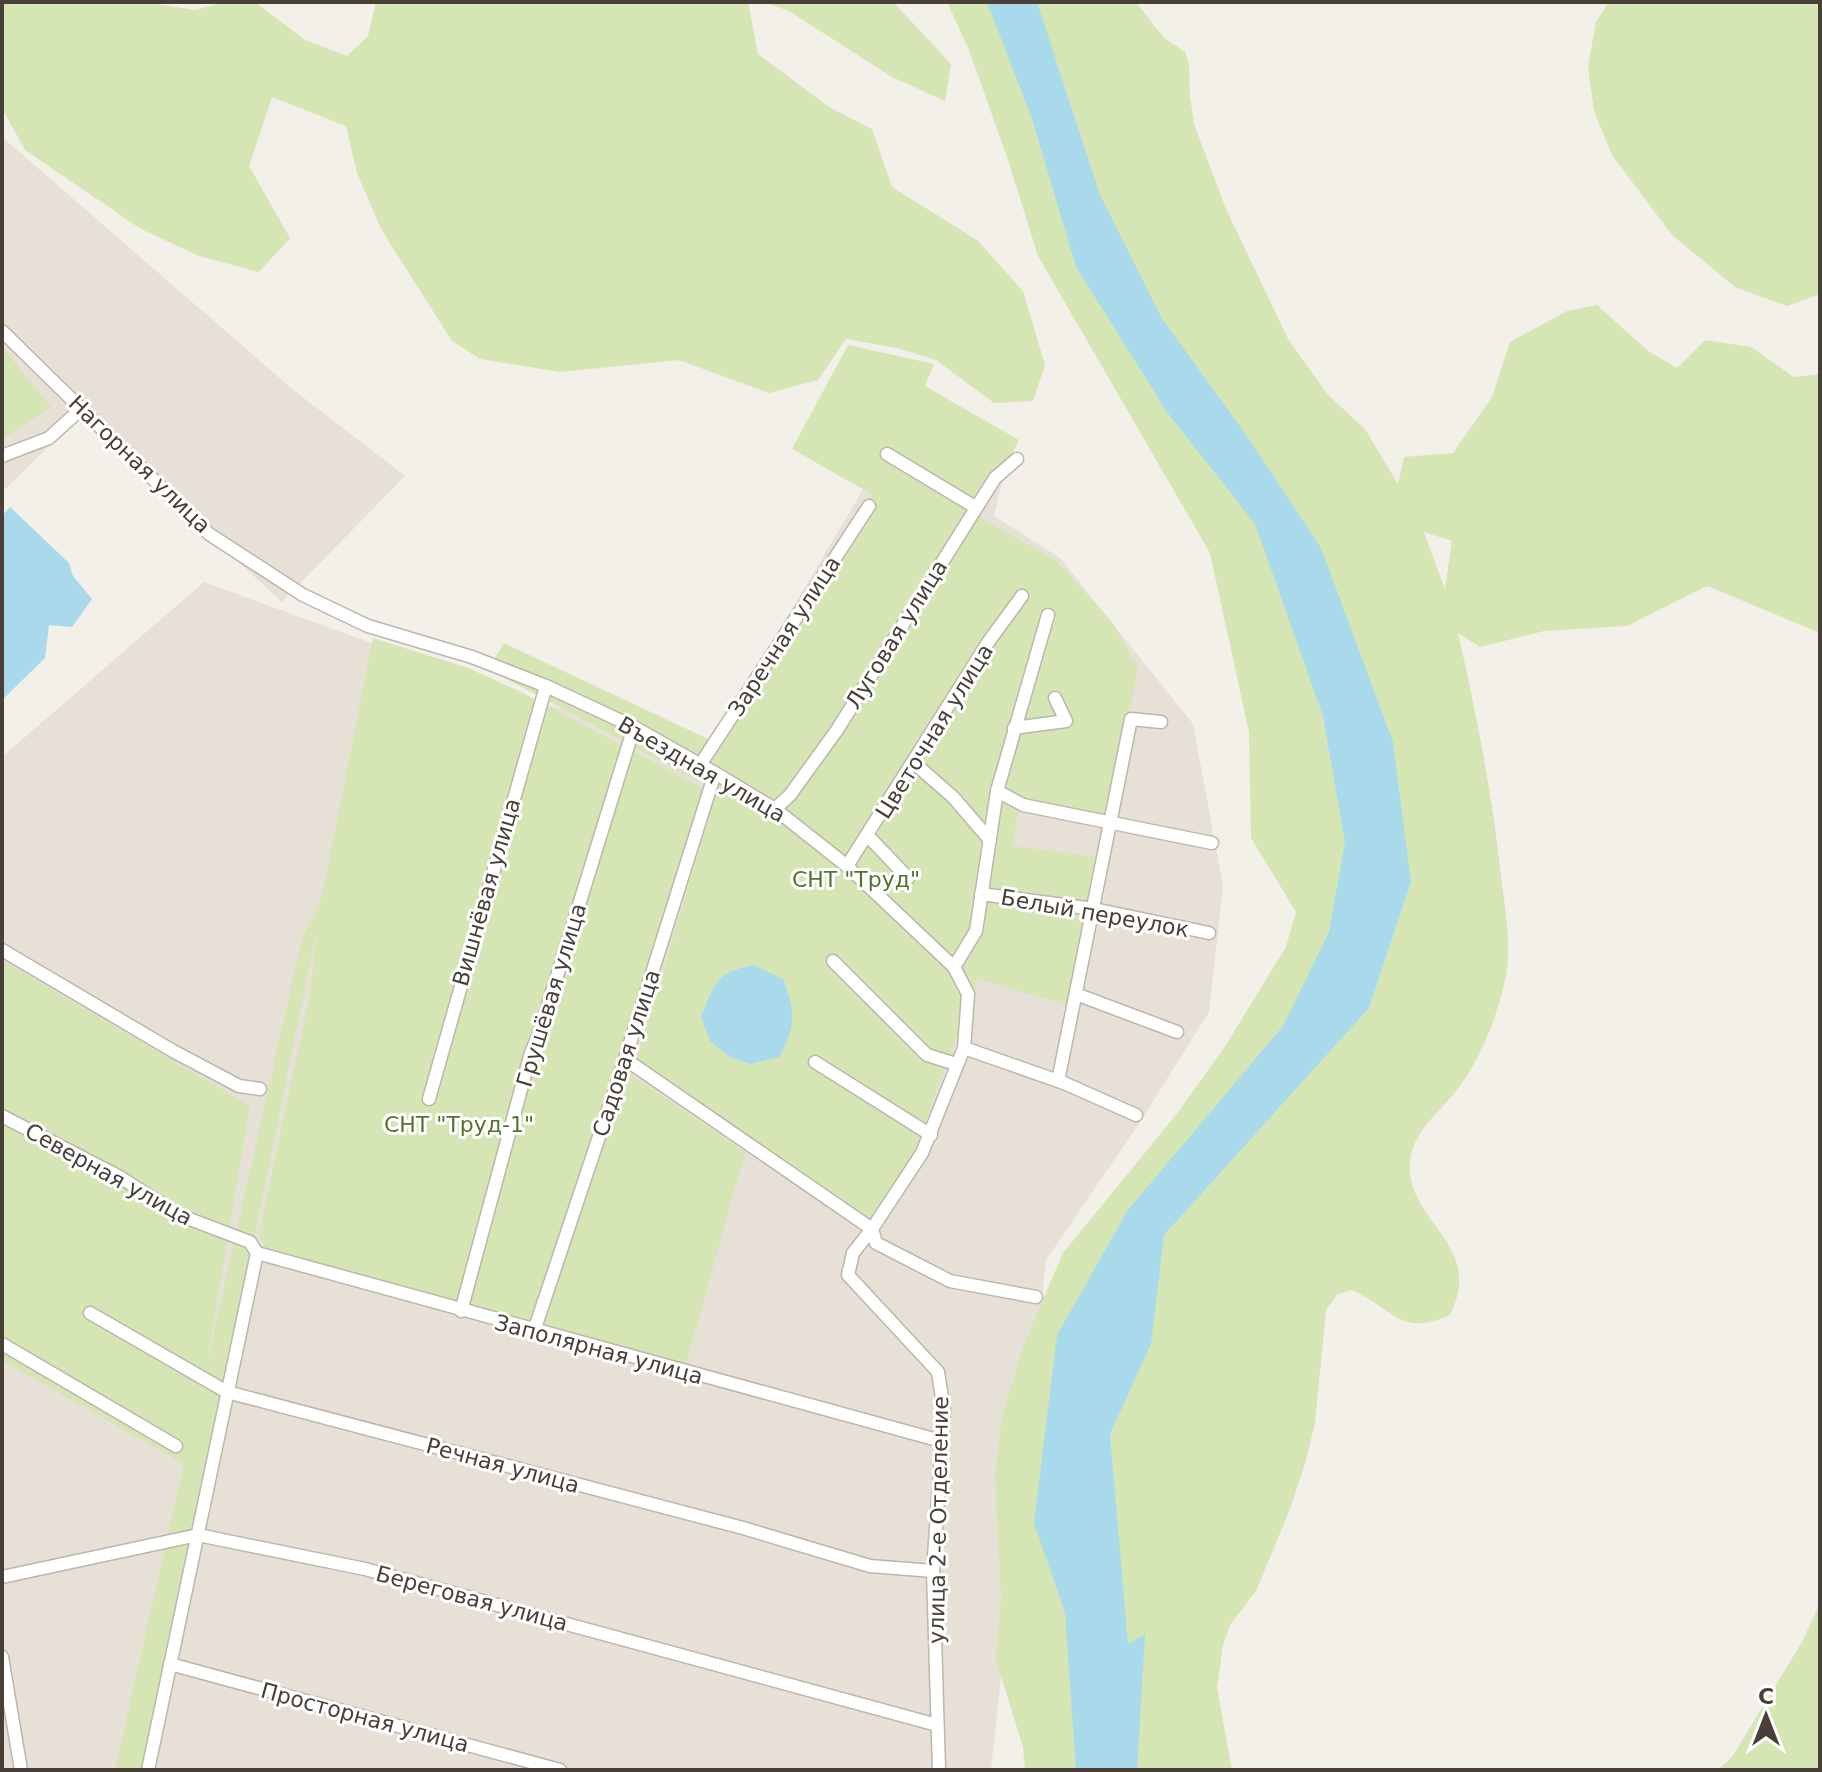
<svg xmlns="http://www.w3.org/2000/svg" width="1822" height="1772" font-family="'DejaVu Sans',sans-serif">
	<style>
		.residential { fill: #e7e0d7 }
		.green { fill: #d5e5b4; fill-rule: evenodd }
		.water { fill: #a9daec }
		.lines { fill: none; stroke-linecap: round; stroke-linejoin: round }
		.minor-casing { stroke: #beb5ac; stroke-width: 15 }
		.minor { stroke: #fff; stroke-width: 12 }
		.labels { text-anchor: middle; stroke-width: 6; stroke-linejoin: round; paint-order: stroke }
		.street-label { font-size: 22px; fill: #473f38; stroke: #fff }
		.park-label { font-size: 22px; fill: #52752e; stroke: #fff }
	</style>
	<rect width="100%" height="100%" fill="#f3efe9"/>
	<!-- residential -->
	<g class="residential">
		<path d="M2 137 291 388 405 476 282 602 80 416 2 492Z"/>
		<path d="M916 401 1008 456 994 516 1060 558 1193 724 1223 886 1209 1012 1140 1122 1046 1260 991 1770H2V757L204 582 505 692 707 751Z"/>
	</g>
	<!-- green -->
	<g class="green">
		<path d="M2 2H144L195 10 226 2H255L305 40 347 56 368 36 376 2H748L758 54 829 107 872 129 892 187 977 240 1023 291 1045 365 1033 401 994 403 936 360 897 348 846 339 818 380 769 393 679 360 560 372 480 359 452 341 381 229 357 173 346 126 272 97 249 166 290 238 259 272 199 256 141 229 25 150 2 108Z"/>
		<path d="M763 2H893L951 64 945 101 892 77 789 11Z"/>
		<path d="M947 2H1136L1164 38 1185 52 1189 65 1190 97 1194 124 1226 209 1288 339 1328 395 1365 429 1398 484 1404 457 1453 453 1492 397 1510 342 1567 311 1597 305 1648 351 1677 368 1705 340 1751 347 1794 377 1820 374V633L1707 586 1627 626 1544 631 1480 647 1458 633C1477 716 1493 799 1502 884 1506 914 1511 946 1506 975 1504 988 1499 1003 1495 1016 1486 1042 1473 1069 1456 1091 1438 1114 1414 1130 1410 1161 1404 1222 1486 1243 1450 1315 1399 1338 1393 1307 1351 1290L1337 1295 1326 1310 1315 1423 1306 1460 1290 1509 1256 1591 1230 1625 1223 1645 1217 1688 1232 1770H1025L1023 1747 996 1660 1001 1598 995 1476 1002 1416 1025 1342 1063 1253 1175 1116 1224 1048 1286 947 1296 912 1251 838 1249 732 1210 553 1038 256 1008 160 969 50ZM1424 532 1452 541 1445 589 1424 533Z"/>
		<path d="M1609 2H1820V294L1787 306 1735 287 1672 235 1612 155 1594 111 1588 67 1596 22Z"/>
		<path d="M848 345 934 364 925 386 1019 440 980 518 1054 559 1112 622 1138 669 1107 816 1020 802 1012 846 1098 857 1067 1005 978 979 914 1153 870 1218 636 1060 717 791 488 669 504 643 708 739 873 495 792 449Z"/>
		<path d="M2 347 51 407 2 439Z"/>
		<path d="M373 638 468 668 519 691 706 790 622 1069 745 1152 685 1368 265 1248 259 1234 310 995 317 928 146 1770H115L184 1464 2 1360V960L250 1106 205 1372 302 939 322 897Z"/>
		<path d="M1820 1603V1770H1718L1732 1757 1802 1642Z"/>
	</g>
	<!-- water -->
	<g class="water">
		<path d="M987 2H1037L1100 195 1161 317 1249 439 1321 548 1393 742 1411 882 1369 1008 1164 1235 1151 1344 1110 1434 1128 1644 1145 1634 1137 1770H1076L1065 1613 1034 1523 1057 1335 1128 1210 1283 1026 1329 932 1345 842 1323 716 1255 524 1167 412 1076 267 1032 119Z"/>
		<path d="M10 507 69 563 73 576 92 599 72 627 49 625 45 658 2 700V516Z"/>
		<path d="M754 965 783 979C796 1012 796 1026 779 1057L750 1064 730 1057 710 1041 701 1017C715 983 716 972 754 965Z"/>
	</g>
	<g class="lines">
		<defs>
			<g id="minor">
				<path d="M2 331 209 534 303 595 368 626 472 657 546 686 634 727 715 773 775 809 847 866 954 967 968 994 964 1048 922 1153 872 1229 853 1253 848 1275 938 1372 944 1411 933 1571 939 1770"/>
				<path d="M887 454 975 507"/>
				<path d="M2 456 49 438 82 408"/>
				<path d="M1014 728 1066 721 1055 698"/>
				<path d="M914 763 953 797 990 840"/>
				<path d="M700 765 869 506"/>
				<path d="M997 791 1023 805 1212 843"/>
				<path d="M775 809 790 795 837 730 995 478 1017 459"/>
				<path d="M868 836 908 878"/>
				<path d="M847 866 989 641 1022 596"/>
				<path d="M981 894 1094 909 1209 933"/>
				<path d="M2 950 173 1051 239 1086 260 1089"/>
				<path d="M833 961 927 1055 956 1064"/>
				<path d="M954 967 976 931 997 791 1048 615"/>
				<path d="M1076 994 1177 1032"/>
				<path d="M964 1048 1064 1083 1136 1115"/>
				<path d="M625 1059 872 1229 876 1243 950 1281 1036 1297"/>
				<path d="M815 1062 931 1135"/>
				<path d="M1058 1081 1131 719 1161 722"/>
				<path d="M429 1099 546 686"/>
				<path d="M2 1116 120 1177 179 1215 250 1242 257 1253"/>
				<path d="M257 1253 941 1441"/>
				<path d="M461 1311 530 1056 540 1031 634 727"/>
				<path d="M90 1313 227 1392 743 1528 870 1566 933 1571"/>
				<path d="M534 1331 625 1059 715 773"/>
				<path d="M2 1344 176 1446"/>
				<path d="M2 1577 198 1535 365 1569 937 1725"/>
				<path d="M2 1657 21 1770"/>
				<path d="M170 1664 560 1770"/>
				<path d="M148 1770 257 1253"/>
			</g>
		</defs>
		<!-- minor casing -->
		<use href="#minor" class="minor-casing"/>
		<!-- minor -->
		<use href="#minor" class="minor"/>
	</g>
	<g class="labels">
		<!-- street labels -->
		<g class="street-label">
			<text transform="translate(140 464) rotate(44)" y="8">Нагорная улица</text>
			<text transform="translate(896 634) rotate(-58)" y="8">Луговая улица</text>
			<text transform="translate(784 636) rotate(-57)" y="8">Заречная улица</text>
			<text transform="translate(934 731) rotate(-58)" y="8">Цветочная улица</text>
			<text transform="translate(702 769) rotate(30)" y="8">Въездная улица</text>
			<text transform="translate(486 892) rotate(-74)" y="8">Вишнёвая улица</text>
			<text transform="translate(1095 913) rotate(10)" y="8">Белый переулок</text>
			<text transform="translate(551 995) rotate(-73)" y="8">Грушёвая улица</text>
			<text transform="translate(626 1053) rotate(-72)" y="8">Садовая улица</text>
			<text transform="translate(109 1174) rotate(29)" y="8">Северная улица</text>
			<text transform="translate(599 1349) rotate(15)" y="8">Заполярная улица</text>
			<text transform="translate(503 1465) rotate(15)" y="8">Речная улица</text>
			<text transform="translate(938 1520) rotate(-89)" y="8">улица 2-е Отделение</text>
			<text transform="translate(472 1598) rotate(15)" y="8">Береговая улица</text>
			<text transform="translate(365 1717) rotate(15)" y="8">Просторная улица</text>
		</g>
		<!-- park labels -->
		<g class="park-label">
			<text x="856" y="887">СНТ "Труд"</text>
			<text x="459" y="1132">СНТ "Труд-1"</text>
		</g>
	</g>
	<!-- border -->
	<rect width="1822" height="1772" fill="none" stroke="#473f38" stroke-width="8"/>
	<!-- north arrow -->
	<g transform="translate(1766 1716)" stroke="#ffffff" stroke-width="6" paint-order="stroke">
	<path d="M0-6L14 30L0 20L-14 30Z" fill="#473f38"/>
	<text y="-12" font-size="22" font-weight="bold" text-anchor="middle" fill="#473f38">С</text>
	</g>
</svg>
